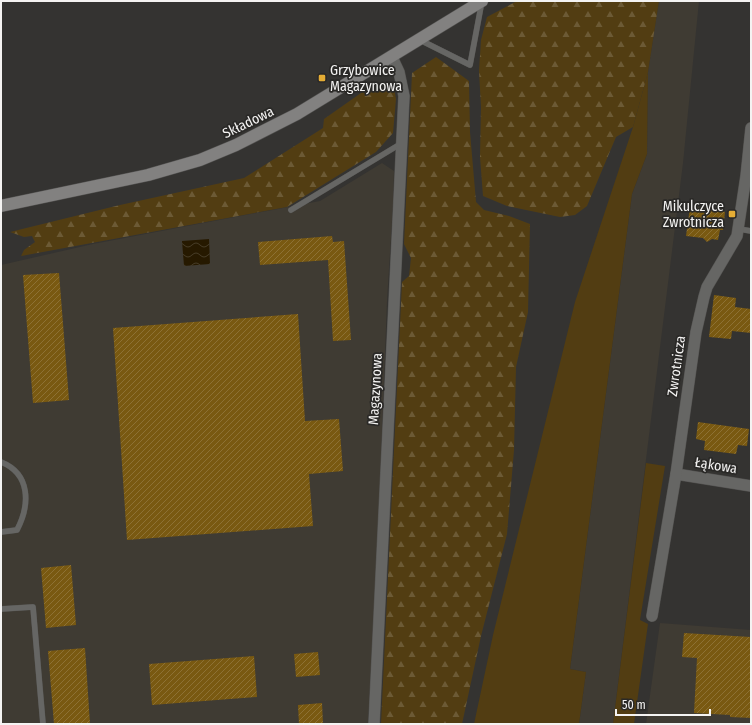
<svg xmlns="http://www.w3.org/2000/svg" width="752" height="725" font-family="'Fira Sans Condensed',sans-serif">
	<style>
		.built { fill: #3f3b33 }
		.green { fill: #523d12 }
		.forest { fill: url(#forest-firs) }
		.water { fill: url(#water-waves) }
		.building { fill: url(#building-hatch) }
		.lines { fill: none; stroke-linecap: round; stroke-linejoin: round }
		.lane-casing { stroke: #535250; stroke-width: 6 }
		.street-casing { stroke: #535250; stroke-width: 12 }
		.secondary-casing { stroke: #535250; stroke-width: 13 }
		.lane { stroke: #666664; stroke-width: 5.5 }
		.street { stroke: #666664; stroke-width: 11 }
		.secondary { stroke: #828180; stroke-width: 12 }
		.poi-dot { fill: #e5ad35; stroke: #2a2927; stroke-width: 1.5 }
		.labels { text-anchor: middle; stroke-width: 3.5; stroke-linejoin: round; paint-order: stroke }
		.poi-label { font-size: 14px; fill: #f4f3f2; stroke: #2a2927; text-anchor: start }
		.street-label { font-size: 14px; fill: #f4f3f2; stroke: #2a2927 }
	</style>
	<defs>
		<pattern id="forest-firs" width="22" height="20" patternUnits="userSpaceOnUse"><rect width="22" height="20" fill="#523d12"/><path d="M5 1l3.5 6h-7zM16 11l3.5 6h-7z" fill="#6c5a35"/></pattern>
		<pattern id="water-waves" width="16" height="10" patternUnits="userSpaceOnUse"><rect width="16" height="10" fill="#261900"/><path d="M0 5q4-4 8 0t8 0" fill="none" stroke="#463b26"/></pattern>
		<pattern id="building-hatch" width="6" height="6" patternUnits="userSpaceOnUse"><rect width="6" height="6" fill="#795911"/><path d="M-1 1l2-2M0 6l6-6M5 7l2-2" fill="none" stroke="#8d7134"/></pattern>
	</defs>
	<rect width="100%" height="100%" fill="#343331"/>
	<!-- built -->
	<g class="built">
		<path d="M659 1H699L683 163 613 724H579L586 672 570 669 632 194 647 154 648 72Z"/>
		<path d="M382 163 394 171 393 205 387 301 378 538 368 724H1V265L93 244 320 201Z"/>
		<path d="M660 623 751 630V724H646Z"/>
	</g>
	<!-- green -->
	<g class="green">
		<path d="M648 72 647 154 632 194 570 669 586 672 579 724H474L493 635 575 302 633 127Z"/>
		<path d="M646 463 665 466 640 620 648 624 634 724H613Z"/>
	</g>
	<!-- forest -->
	<g class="forest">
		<path d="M517 1H659L648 72 633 127 616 137 587 206 575 215 560 217 507 206 483 196 480 157 481 107 479 71 481 40 487 17Z"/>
		<path d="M436 57 469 81 470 132 476 202 484 210 509 216 530 224 528 312 516 367 514 450 507 534 481 636 462 724H381L402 282 409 276 411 258 404 244 412 73Z"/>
		<path d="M383 83 394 88 396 99 393 133 384 143 376 152 287 207 21 256 24 250 35 242 32 236 24 237 10 232 120 205 244 178 323 128 324 119 371 86Z"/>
	</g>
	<!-- water -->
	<path class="water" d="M209 239 210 264 184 266 182 241Z"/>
	<!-- building -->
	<g class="building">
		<path d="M690 207 722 210V211L725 212 723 230H720L718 240 712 239 707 242 703 238 686 236Z"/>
		<path d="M332 236 333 242 344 241 351 340 333 341 328 260 260 265 258 242Z"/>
		<path d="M59 273 69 400 33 403 23 275Z"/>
		<path d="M714 295 736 298 735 307 751 309V333L732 331 731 339 709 337Z"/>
		<path d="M298 314 305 421 339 419 343 471 309 474 313 526 127 540 113 328Z"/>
		<path d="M698 422 749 429 747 446 738 445 736 454 704 450 705 441 696 439Z"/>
		<path d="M71 565 76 625 46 628 41 568Z"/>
		<path d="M684 633 751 637V718L730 717V715L694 713 697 658 682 657Z"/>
		<path d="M85 648 90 724H54L48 651Z"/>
		<path d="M318 652 320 675 296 677 294 654Z"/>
		<path d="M254 656 257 697 152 705 149 664Z"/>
		<path d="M322 703 323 724H299L298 705Z"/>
	</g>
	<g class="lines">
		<defs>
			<g id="lane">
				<path d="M420 40 470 65 482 1"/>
				<path d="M291 210 402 143"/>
				<path d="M739 229 751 231"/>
				<path d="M1 462C31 474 30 505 17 530L1 532"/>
				<path d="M1 609 33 607 43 724"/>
			</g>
			<g id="street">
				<path d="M676 474 751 486"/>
				<path d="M652 616 676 474 696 332 704 297 707 287 737 236 746 176 751 128"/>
				<path d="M374 724 404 96 399 72 392 57"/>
			</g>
			<path id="secondary" d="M1 206 148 175 200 160 236 145 297 114 482 1"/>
		</defs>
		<!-- lane casing -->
		<use href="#lane" class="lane-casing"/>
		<!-- street casing -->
		<use href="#street" class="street-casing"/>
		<!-- secondary casing -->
		<use href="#secondary" class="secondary-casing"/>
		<!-- lane -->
		<use href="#lane" class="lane"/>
		<!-- street -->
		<use href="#street" class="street"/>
		<!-- secondary -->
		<use href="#secondary" class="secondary"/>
	</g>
	<!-- markers -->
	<g class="poi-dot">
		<rect x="318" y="74" width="8" height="8" rx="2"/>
		<rect x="728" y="210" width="8" height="8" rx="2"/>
	</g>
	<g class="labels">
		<!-- poi labels -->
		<g class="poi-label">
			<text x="330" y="75">Grzybowice<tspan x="330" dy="16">Magazynowa</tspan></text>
			<text x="724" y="211" text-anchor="end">Mikulczyce<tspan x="724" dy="16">Zwrotnicza</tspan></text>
		</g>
		<!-- street labels -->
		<g class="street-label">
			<text transform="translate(248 122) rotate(-26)" y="5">Składowa</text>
			<text transform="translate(676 366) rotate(-82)" y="5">Zwrotnicza</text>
			<text transform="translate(375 389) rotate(-87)" y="5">Magazynowa</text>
			<text transform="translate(716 465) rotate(9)" y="5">Łąkowa</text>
		</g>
	</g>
	<!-- border -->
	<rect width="752" height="725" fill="none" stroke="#f4f3f2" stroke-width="4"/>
	<!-- scale -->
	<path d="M616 709v6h94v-6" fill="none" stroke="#f4f3f2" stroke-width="2"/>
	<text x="622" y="709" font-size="12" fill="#f4f3f2" stroke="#2a2927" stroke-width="3" paint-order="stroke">50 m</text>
</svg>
